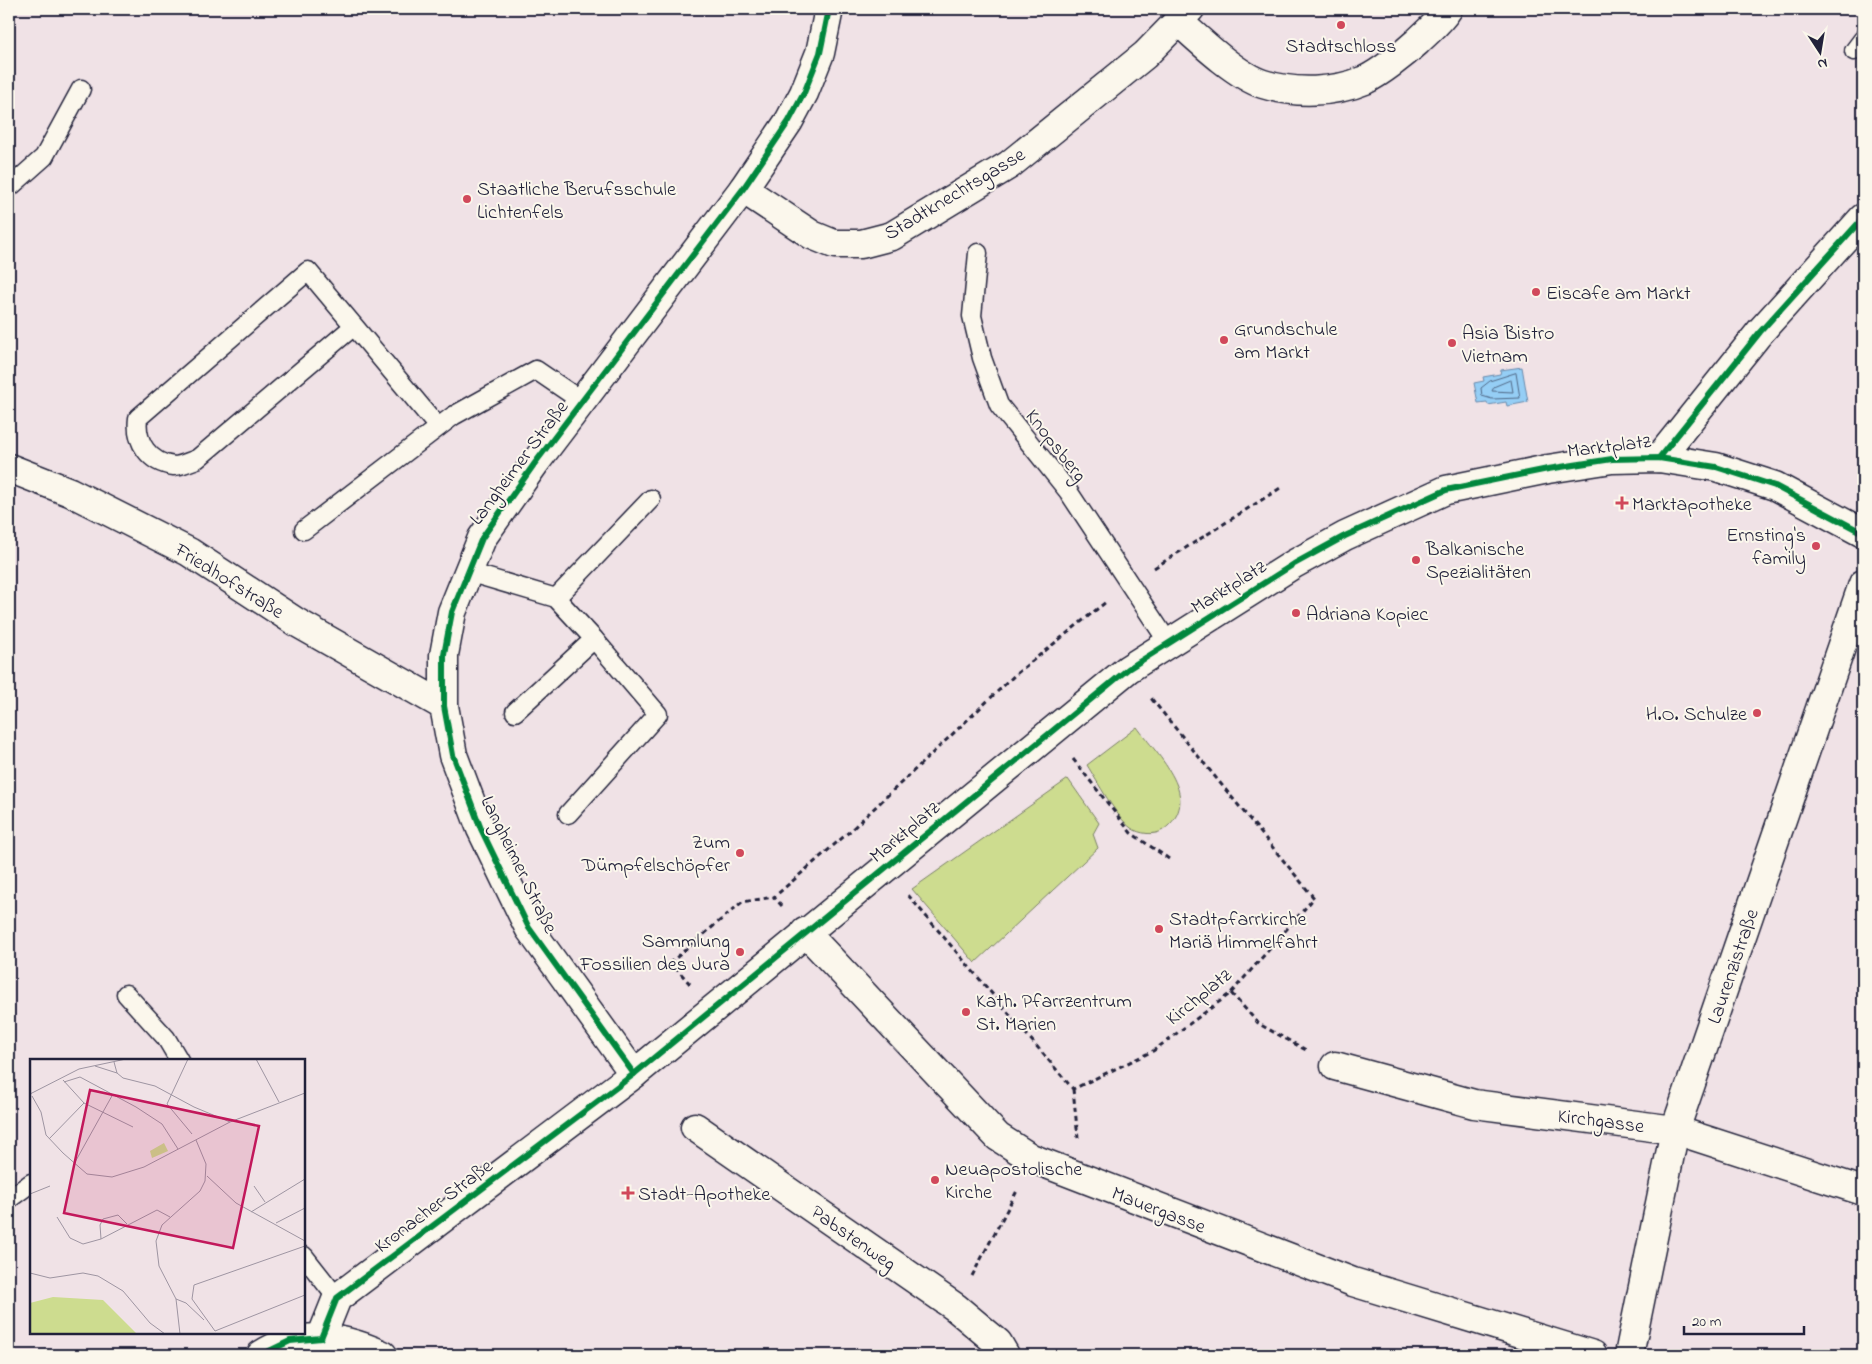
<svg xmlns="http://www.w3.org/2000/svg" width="1872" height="1364" font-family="'Indie Flower',sans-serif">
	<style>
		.green { fill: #cddc8f; stroke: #787f65 }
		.water { fill: #95cef5; stroke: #6789ab }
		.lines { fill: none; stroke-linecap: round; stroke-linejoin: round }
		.shore { stroke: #506785; stroke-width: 1 }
		.lane-casing { stroke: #22223b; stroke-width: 21 }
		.street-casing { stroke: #22223b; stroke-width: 31 }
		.secondary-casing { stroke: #22223b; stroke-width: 31 }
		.path { stroke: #22223b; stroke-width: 3; stroke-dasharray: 5 4; stroke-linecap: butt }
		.lane { stroke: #fbf7ec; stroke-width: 18 }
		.street { stroke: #fbf7ec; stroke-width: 28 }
		.secondary { stroke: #fbf7ec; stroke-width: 28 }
		.cycleway-casing { stroke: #fbf7ec; stroke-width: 9 }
		.cycleway { stroke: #00873e; stroke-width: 6 }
		.poi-dot { fill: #d1495b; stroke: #fbf7ec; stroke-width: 2 }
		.labels { text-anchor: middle; stroke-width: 4; stroke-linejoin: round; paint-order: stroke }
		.poi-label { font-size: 20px; fill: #22223b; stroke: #fbf7ec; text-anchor: start }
		.street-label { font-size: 20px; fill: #22223b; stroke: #fbf7ec }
		.inset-road { fill: none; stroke: #9e95a2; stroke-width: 1 }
		.view { fill: #c2185b; fill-opacity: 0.15; stroke: #c2185b; stroke-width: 2.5 }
		.inset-edge { fill: none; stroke: #22223b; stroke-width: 2.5 }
	</style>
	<rect width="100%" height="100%" fill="#f0e2e6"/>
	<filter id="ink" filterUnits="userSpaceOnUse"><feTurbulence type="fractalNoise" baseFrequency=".02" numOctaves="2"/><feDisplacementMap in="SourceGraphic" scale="10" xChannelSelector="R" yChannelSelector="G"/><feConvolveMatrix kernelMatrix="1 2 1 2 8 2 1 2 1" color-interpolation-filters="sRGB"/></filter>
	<g filter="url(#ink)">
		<!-- green -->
		<g class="green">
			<path d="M1137 727C1158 756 1205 800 1163 830 1155 836 1139 834 1131 828 1117 818 1097 781 1087 765Z"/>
			<path d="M1068 779 1099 823 1093 834 1098 848 975 963 912 889Z"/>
		</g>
		<!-- water -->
		<path class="water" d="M1522 367 1528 402 1507 406 1506 402 1488 405 1487 402 1478 403 1474 383 1484 381 1483 377 1500 374 1501 370Z"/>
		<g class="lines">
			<!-- shore -->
			<g class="shore">
				<path d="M1516 373 1520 398 1492 399 1482 396 1481 388 1490 381Z"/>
				<path d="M1511 380 1513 392 1492 391 1494 387Z"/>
			</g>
			<defs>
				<g id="lane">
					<path d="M1854 51 1863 39"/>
					<path d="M9 188 44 157 81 89"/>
					<path d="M978 253 972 316 982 358 999 405 1068 491 1168 642"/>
					<path d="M354 326 308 271 138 418C135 442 149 463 174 466 181 466 190 461 197 459L354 326 438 427"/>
					<path d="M304 530 453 416 536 370 583 402"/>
					<path d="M468 572 556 598 594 639 515 712"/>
					<path d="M556 598 651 499"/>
					<path d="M568 814 658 714 594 639"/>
					<path d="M126 994 166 1038 179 1060"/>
					<path d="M9 1199 31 1183"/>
					<path d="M304 1256 337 1298"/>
				</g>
				<g id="street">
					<path d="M1178 21C1199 40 1237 76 1263 84 1295 94 1334 93 1365 80 1380 73 1404 54 1417 42 1428 31 1440 22 1448 9"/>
					<path d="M743 189 812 235 834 244H861L892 236 1009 165 1145 55 1190 9"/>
					<path d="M1659 458 1760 332 1863 218"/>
					<path d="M9 468 70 492 189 552 296 622 444 706"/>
					<path d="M805 932 998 1137 1031 1158 1353 1282 1593 1355"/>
					<path d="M1335 1066 1474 1104 1675 1130 1863 1191"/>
					<path d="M634 1074 529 928 481 829 453 755 444 706V655L452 612 482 538 535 463 743 189 789 121 804 93 820 53 829 9"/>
					<path d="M695 1127 955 1307 998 1343 1005 1355"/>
					<path d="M321 1338 337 1298 634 1074 1128 669 1294 564 1345 536 1446 490 1548 469 1612 459 1659 458 1716 467 1775 486 1863 533"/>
					<path d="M1629 1355 1675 1130 1863 584"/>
				</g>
				<path id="secondary" d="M261 1355C300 1329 344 1337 383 1355"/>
			</defs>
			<!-- lane casing -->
			<use href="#lane" class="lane-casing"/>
			<!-- street casing -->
			<use href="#street" class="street-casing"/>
			<!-- secondary casing -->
			<use href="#secondary" class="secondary-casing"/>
			<!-- path -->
			<g class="path">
				<path d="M1154 568 1282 487"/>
				<path d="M1073 759 1131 833 1172 861"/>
				<path d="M908 895 1073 1089 1153 1051 1231 993 1314 898 1150 697"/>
				<path d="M782 906 774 897 849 832 1016 674 1106 602"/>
				<path d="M690 984 671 962 742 902 774 897"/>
				<path d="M1231 993 1259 1024 1306 1050"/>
				<path d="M1073 1089 1078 1138"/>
				<path d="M972 1276 1018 1189"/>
			</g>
			<!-- lane -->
			<use href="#lane" class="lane"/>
			<!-- street -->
			<use href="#street" class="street"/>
			<!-- secondary -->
			<use href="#secondary" class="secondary"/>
			<defs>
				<g id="cycleway">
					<path d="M1659 458 1760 332 1863 218"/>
					<path d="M634 1074 529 928 481 829 453 755 444 706V655L452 612 482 538 535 463 743 189 789 121 804 93 820 53 829 9"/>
					<path d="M261 1355 290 1341 321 1338 337 1298 634 1074 1128 669 1294 564 1345 536 1446 490 1548 469 1612 459 1659 458 1716 467 1775 486 1863 533"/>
				</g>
			</defs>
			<!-- cycleway casing -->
			<use href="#cycleway" class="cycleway-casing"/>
			<!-- cycleway -->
			<use href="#cycleway" class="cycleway"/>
		</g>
	</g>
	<!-- markers -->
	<g class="poi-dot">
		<circle cx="1341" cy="25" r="5"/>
		<circle cx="467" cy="199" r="5"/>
		<circle cx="1536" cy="292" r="5"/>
		<circle cx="1224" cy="340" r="5"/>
		<circle cx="1452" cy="343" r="5"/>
		<path d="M1619.5 495.5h5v5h5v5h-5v5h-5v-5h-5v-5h5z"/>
		<circle cx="1816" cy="546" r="5"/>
		<circle cx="1416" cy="560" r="5"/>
		<circle cx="1296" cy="613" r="5"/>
		<circle cx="1757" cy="713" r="5"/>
		<circle cx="740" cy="853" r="5"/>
		<circle cx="1159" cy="929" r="5"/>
		<circle cx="740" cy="952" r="5"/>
		<circle cx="966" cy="1012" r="5"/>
		<circle cx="935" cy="1180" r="5"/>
		<path d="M625.5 1185.5h5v5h5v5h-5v5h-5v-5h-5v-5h5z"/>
	</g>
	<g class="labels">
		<!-- poi labels -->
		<g class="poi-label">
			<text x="1341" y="52" text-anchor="middle">Stadtschloss</text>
			<text x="477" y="195">Staatliche Berufsschule<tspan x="477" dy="23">Lichtenfels</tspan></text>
			<text x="1546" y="299">Eiscafe am Markt</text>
			<text x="1234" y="335">Grundschule<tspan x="1234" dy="23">am Markt</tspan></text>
			<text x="1462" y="339">Asia Bistro<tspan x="1462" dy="23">Vietnam</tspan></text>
			<text x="1632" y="510">Marktapotheke</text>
			<text x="1806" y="541" text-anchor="end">Ernsting's<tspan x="1806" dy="23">family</tspan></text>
			<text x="1426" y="555">Balkanische<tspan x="1426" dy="23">Spezialitäten</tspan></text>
			<text x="1306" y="620">Adriana Kopiec</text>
			<text x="1747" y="720" text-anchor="end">H.O. Schulze</text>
			<text x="730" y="848" text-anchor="end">Zum<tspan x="730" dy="23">Dümpfelschöpfer</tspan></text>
			<text x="1169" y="925">Stadtpfarrkirche<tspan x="1169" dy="23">Mariä Himmelfahrt</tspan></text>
			<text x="730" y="947" text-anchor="end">Sammlung<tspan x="730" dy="23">Fossilien des Jura</tspan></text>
			<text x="976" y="1007">Kath. Pfarrzentrum<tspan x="976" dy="23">St. Marien</tspan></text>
			<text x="945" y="1175">Neuapostolische<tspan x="945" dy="23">Kirche</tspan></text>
			<text x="638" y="1200">Stadt-Apotheke</text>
		</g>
		<!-- street labels -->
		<g class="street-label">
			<text transform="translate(954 193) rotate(-31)" y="7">Stadtknechtsgasse</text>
			<text transform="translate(1057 445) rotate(52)" y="7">Knopsberg</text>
			<text transform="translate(1609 445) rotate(-7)" y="7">Marktplatz</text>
			<text transform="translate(518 462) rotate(-53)" y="7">Langheimer Straße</text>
			<text transform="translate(230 580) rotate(32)" y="7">Friedhofstraße</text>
			<text transform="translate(1228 586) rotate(-32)" y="7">Marktplatz</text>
			<text transform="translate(904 831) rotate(-40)" y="7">Marktplatz</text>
			<text transform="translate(520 864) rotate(64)" y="7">Langheimer Straße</text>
			<text transform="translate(1732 966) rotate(-71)" y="7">Laurenzistraße</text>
			<text transform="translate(1198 996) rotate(-39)" y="7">Kirchplatz</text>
			<text transform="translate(1601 1120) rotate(7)" y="7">Kirchgasse</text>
			<text transform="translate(433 1205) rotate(-37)" y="7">Kronacher Straße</text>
			<text transform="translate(1159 1209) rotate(21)" y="7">Mauergasse</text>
			<text transform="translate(854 1237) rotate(35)" y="7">Pabstenweg</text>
		</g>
	</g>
	<!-- overview -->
	<g transform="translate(30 1059)">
		<rect width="275" height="275" fill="#f0e2e6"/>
		<path d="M134 84 138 92 122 99 120 92ZM23 238 73 241 107 275H0V244Z" fill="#cddc8f"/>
		<path class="inset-road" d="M158 0 137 45 162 75M226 0 249 43M84 3 87 14 93 19 125 27 164 48 200 63M65 7 87 14M33 21 54 44 103 68M34 23 50 18 106 48 132 65 148 90M0 35 49 10 96 0M2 37 11 53 16 76 33 94 57 115 82 118 114 108 200 63 275 34M19 80 54 44M44 105 83 35M177 117 206 144 275 182M224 127 235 143M0 135 20 127M221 153 275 120M27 158 40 179 53 185 71 180 127 151 140 158M246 164 275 149M71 180 70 166 73 160 88 156 97 165M0 214 20 219 53 214 68 217 93 232 120 264 135 275M146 240 156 244 174 261M185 272 162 240 164 226 275 187M185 272 275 236M150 275 146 240 129 207 126 182 132 166 170 132 175 122 176 105 166 81"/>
		<path class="view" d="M60 31 229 67 203 189 34 154Z"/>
		<rect width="275" height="275" class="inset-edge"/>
	</g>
	<!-- margin -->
	<rect width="1872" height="1364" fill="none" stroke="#fbf7ec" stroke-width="30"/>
	<rect x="15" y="15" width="1842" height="1334" fill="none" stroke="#22223b" stroke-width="2" filter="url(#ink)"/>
	<!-- north arrow -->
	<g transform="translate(1820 52) rotate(168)" stroke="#fbf7ec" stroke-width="4" paint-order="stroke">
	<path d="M0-4L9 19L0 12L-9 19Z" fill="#22223b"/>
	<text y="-8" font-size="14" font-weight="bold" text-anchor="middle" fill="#22223b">N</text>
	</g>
	<!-- scale -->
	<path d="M1684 1326v8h120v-8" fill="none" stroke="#22223b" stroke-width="2.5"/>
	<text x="1692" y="1326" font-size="15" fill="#22223b" stroke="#fbf7ec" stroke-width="4" paint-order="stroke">20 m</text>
</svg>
